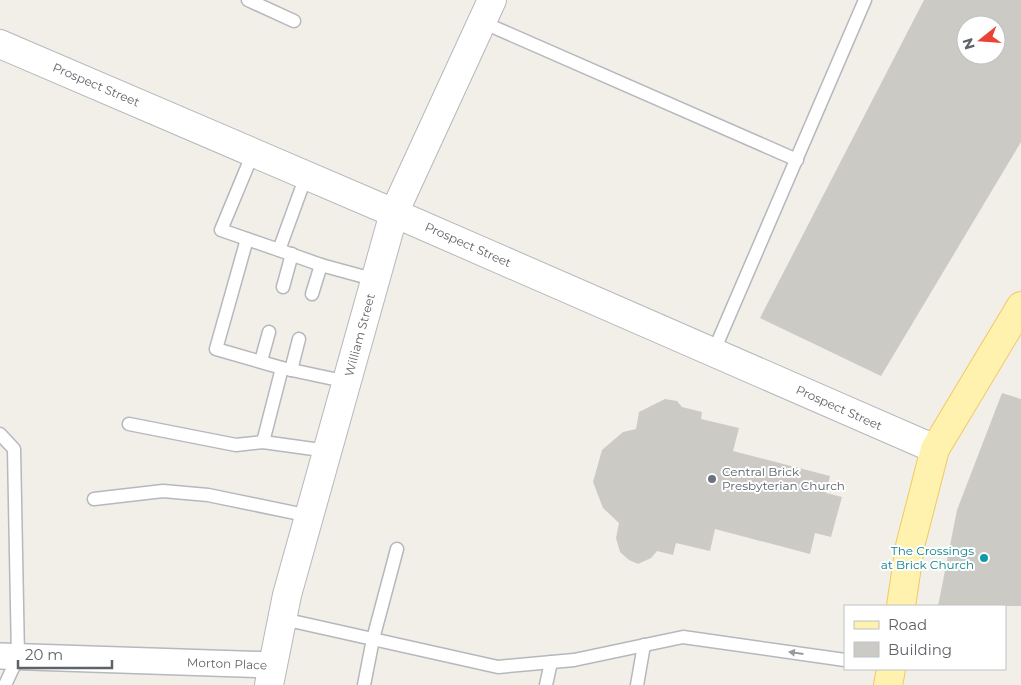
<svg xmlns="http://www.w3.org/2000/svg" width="1021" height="685" font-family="Montserrat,sans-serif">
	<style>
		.building { fill: #cccac5; fill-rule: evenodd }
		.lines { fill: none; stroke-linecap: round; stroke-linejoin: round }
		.service-casing { stroke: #b5b8bc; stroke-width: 15 }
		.minor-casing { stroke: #b5b8bc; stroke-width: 28 }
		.tertiary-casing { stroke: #b5b8bc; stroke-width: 30 }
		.primary-casing { stroke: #f2c960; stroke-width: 30 }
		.service { stroke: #fff; stroke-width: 12 }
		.minor { stroke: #fff; stroke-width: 25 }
		.tertiary { stroke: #fff; stroke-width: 28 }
		.primary { stroke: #fff2af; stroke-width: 28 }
		.oneway { fill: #979a9d }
		.worship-dot { fill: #6b7280; stroke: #fff; stroke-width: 2 }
		.culture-dot { fill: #0f9aa8; stroke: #fff; stroke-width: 2 }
		.labels { text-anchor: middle; stroke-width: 4; stroke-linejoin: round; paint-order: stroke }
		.street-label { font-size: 12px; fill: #5f6368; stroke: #fff }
		.worship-label { font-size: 12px; fill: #5b616d; stroke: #fff; text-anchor: start }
		.culture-label { font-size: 12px; fill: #0d838f; stroke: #fff; text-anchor: end }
	</style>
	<rect width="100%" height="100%" fill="#f1efe8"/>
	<!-- building -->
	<g class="building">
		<path d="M924 0H1021V142L881 376 760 318ZM966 25H996V55H966Z"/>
		<path d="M1002 393 1021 399V606H938L957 510Z"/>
		<path d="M665 399 677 401 682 407 702 412 701 419 739 428 733 451 830 476 826 493 842 497 831 537 815 533 810 554 715 529 710 551 676 543 673 555 657 551 651 558 638 564 629 560 620 552 616 538 619 523 603 508 593 482 602 450 623 432 636 429 639 412Z"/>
	</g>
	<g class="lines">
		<defs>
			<g id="service">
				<path d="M248 0 294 21"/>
				<path d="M482 22 797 160"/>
				<path d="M253 153 221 230 279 250"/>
				<path d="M306 176 279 250 321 265 376 280"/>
				<path d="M247 239 216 349 282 368 348 382"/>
				<path d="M283 287 292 254"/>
				<path d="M312 294 321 265"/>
				<path d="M713 353 865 0"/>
				<path d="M261 361 269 332"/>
				<path d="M291 370 299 339"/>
				<path d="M129 424 236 445 263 442 328 451"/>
				<path d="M0 434 14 449 18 657 5 685"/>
				<path d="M263 442 282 368"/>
				<path d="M94 499 163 491 208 495 310 516"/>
				<path d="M283 619 498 667 574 660 683 637 845 660"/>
				<path d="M364 685 373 639 397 549"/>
				<path d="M546 685 551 662"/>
				<path d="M637 685 644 645"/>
			</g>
			<path id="minor" d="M0 656 273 665"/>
			<g id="tertiary">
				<path d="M0 44 394 213 935 449"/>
				<path d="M269 685 287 595 394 213 492 0"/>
			</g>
			<g id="primary">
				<path d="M901 606 910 546 935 449 1021 306"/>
				<path d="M888 685 891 669"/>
			</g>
		</defs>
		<!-- service casing -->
		<use href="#service" class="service-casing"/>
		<!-- minor casing -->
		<use href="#minor" class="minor-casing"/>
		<!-- tertiary casing -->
		<use href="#tertiary" class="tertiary-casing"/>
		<!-- primary casing -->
		<use href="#primary" class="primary-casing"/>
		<!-- service -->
		<use href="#service" class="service"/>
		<!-- minor -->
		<use href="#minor" class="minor"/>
		<!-- tertiary -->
		<use href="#tertiary" class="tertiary"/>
		<!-- primary -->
		<use href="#primary" class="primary"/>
	</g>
	<!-- one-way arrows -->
	<defs><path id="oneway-solid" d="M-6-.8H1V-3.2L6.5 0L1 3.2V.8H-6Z" transform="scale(1.25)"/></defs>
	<use class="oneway" href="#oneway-solid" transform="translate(796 653) rotate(-172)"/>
	<!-- markers -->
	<circle class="worship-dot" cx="712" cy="479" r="5"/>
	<circle class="culture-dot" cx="984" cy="558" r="5"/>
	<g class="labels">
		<!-- street labels -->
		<g class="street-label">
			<text transform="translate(96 85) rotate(23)" y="4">Prospect Street</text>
			<text transform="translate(468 245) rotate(24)" y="4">Prospect Street</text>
			<text transform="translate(360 335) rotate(-75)" y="4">William Street</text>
			<text transform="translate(839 408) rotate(24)" y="4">Prospect Street</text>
			<text transform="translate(227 664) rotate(2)" y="4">Morton Place</text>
		</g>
		<!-- worship labels -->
		<g class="worship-label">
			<text x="722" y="476">Central Brick<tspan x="722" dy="14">Presbyterian Church</tspan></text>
		</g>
		<!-- culture labels -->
		<g class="culture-label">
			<text x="974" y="555">The Crossings<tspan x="974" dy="14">at Brick Church</tspan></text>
		</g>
	</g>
	<!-- legend -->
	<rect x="844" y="605" width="162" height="65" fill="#ffffff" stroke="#bfc1c3"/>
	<rect x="854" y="621" width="25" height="8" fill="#fff2af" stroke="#bfc1c3"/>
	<text x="888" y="630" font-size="15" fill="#5f6368">Road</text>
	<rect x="854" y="642" width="25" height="15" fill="#cccac5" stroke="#bfc1c3"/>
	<text x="888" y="655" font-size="15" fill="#5f6368">Building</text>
	<!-- north arrow -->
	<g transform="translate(981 40) rotate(253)"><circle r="24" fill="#ffffff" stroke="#bfc1c3"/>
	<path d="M0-4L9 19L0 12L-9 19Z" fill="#ea4335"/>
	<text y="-8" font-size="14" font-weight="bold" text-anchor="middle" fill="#5f6368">N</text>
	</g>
	<!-- scale -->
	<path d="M18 660v8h94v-8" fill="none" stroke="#5f6368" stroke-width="2.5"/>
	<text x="25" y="660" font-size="15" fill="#5f6368" stroke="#ffffff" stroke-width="4" paint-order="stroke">20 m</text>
</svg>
